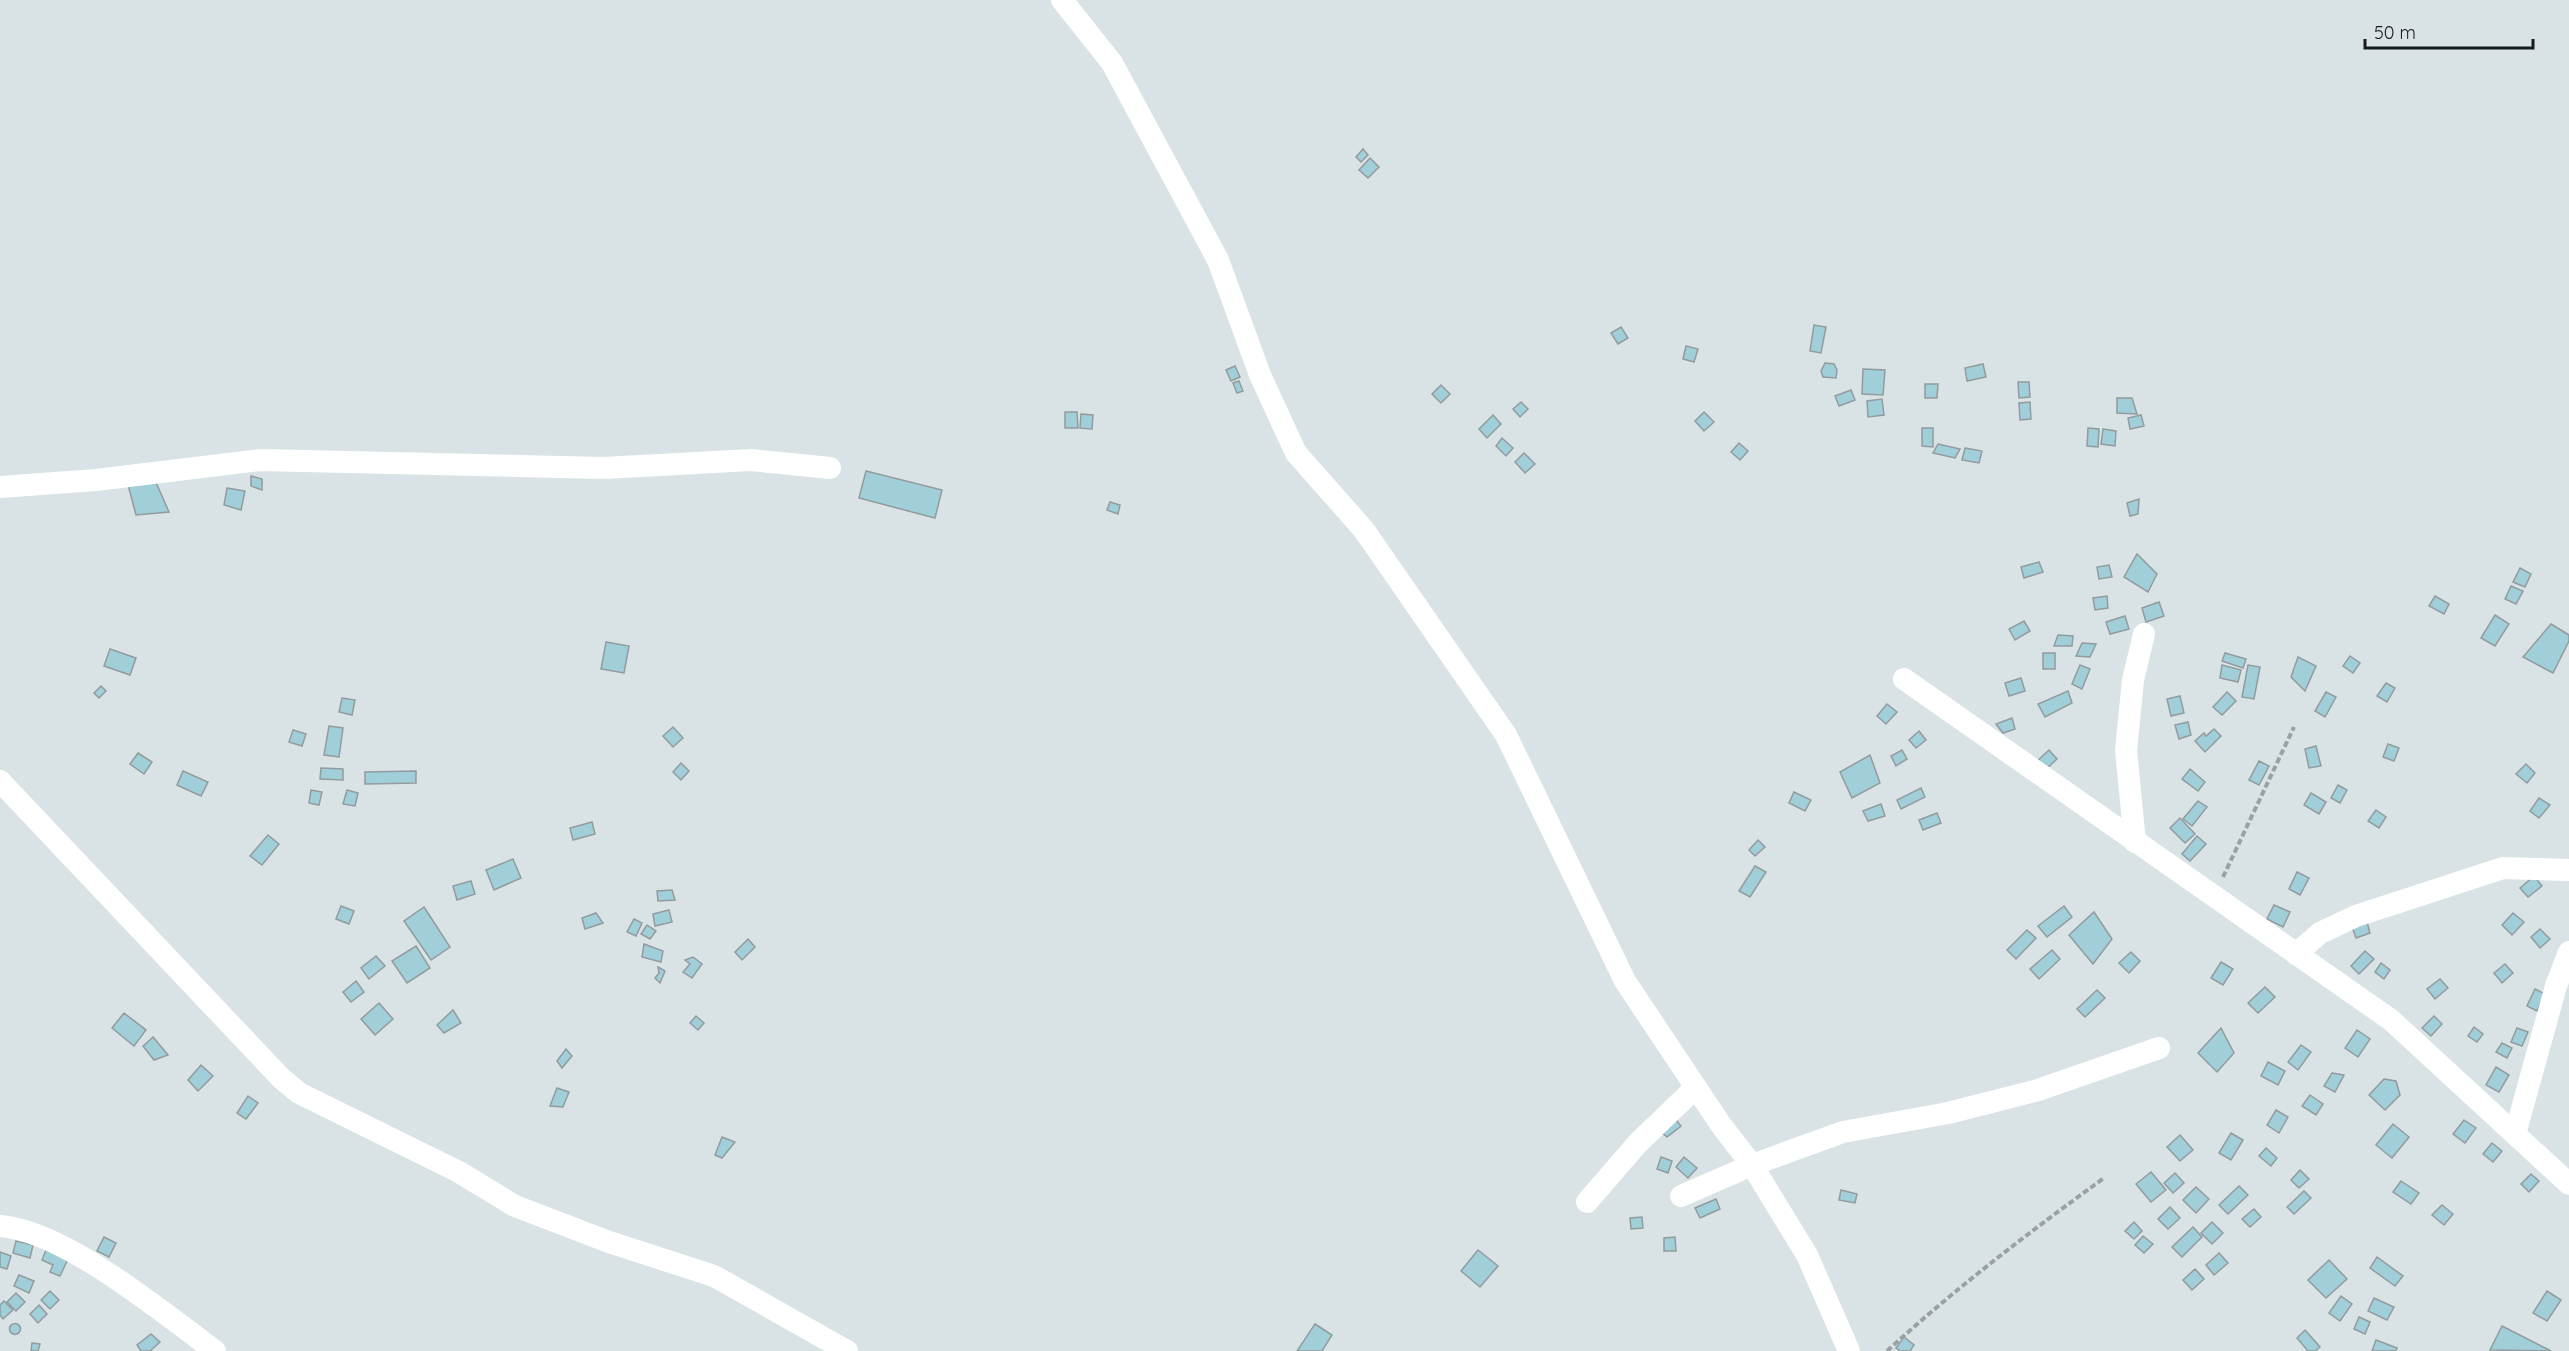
<svg xmlns="http://www.w3.org/2000/svg" width="2569" height="1351" font-family="Quicksand,sans-serif">
	<style>
		.building { fill: #a0cfda; stroke: #929b9d; stroke-width: 1.5 }
		.lines { fill: none; stroke-linecap: round; stroke-linejoin: round }
		.path { stroke: #99a1a3; stroke-width: 4; stroke-dasharray: 6 3; stroke-linecap: butt }
		.minor { stroke: #fff; stroke-width: 22 }
	</style>
	<rect width="100%" height="100%" fill="#d9e3e5"/>
	<!-- building -->
	<g class="building">
		<path d="M1363 149 1368 155 1361 162 1356 157Z"/>
		<path d="M1370 158 1379 167 1368 178 1359 170Z"/>
		<path d="M1814 325 1826 327 1821 353 1810 351Z"/>
		<path d="M1621 327 1628 338 1618 344 1611 333Z"/>
		<path d="M1686 346 1698 349 1694 362 1683 359Z"/>
		<path d="M1825 363 1834 364 1837 370 1836 378 1823 377 1821 371Z"/>
		<path d="M1983 364 1986 377 1967 381 1965 368Z"/>
		<path d="M1235 366 1240 377 1231 381 1226 370Z"/>
		<path d="M1863 369 1885 370 1883 395 1862 394Z"/>
		<path d="M1239 381 1243 391 1237 393 1233 383Z"/>
		<path d="M2018 382H2029L2030 397 2019 398Z"/>
		<path d="M1925 384H1938L1937 398H1925Z"/>
		<path d="M1441 385 1450 394 1441 403 1432 394Z"/>
		<path d="M1851 390 1855 400 1839 406 1835 396Z"/>
		<path d="M2117 398H2132L2137 414 2117 413Z"/>
		<path d="M1882 399 1884 415 1868 417 1867 401Z"/>
		<path d="M1521 402 1528 409 1520 417 1513 409Z"/>
		<path d="M2030 402 2031 419 2020 420 2019 403Z"/>
		<path d="M1065 412H1077L1078 428H1065Z"/>
		<path d="M1704 412 1714 422 1704 431 1695 421Z"/>
		<path d="M1081 414 1093 415 1092 429 1080 428Z"/>
		<path d="M1493 415 1501 424 1487 438 1479 429Z"/>
		<path d="M2141 415 2144 426 2130 429 2128 418Z"/>
		<path d="M1922 428H1933V447L1922 446Z"/>
		<path d="M2088 428 2099 429 2098 447 2087 446Z"/>
		<path d="M2103 429 2116 431 2115 446 2101 444Z"/>
		<path d="M1502 438 1513 448 1506 456 1496 446Z"/>
		<path d="M1739 443 1748 451 1740 460 1731 452Z"/>
		<path d="M1938 444 1960 449 1955 458 1933 453Z"/>
		<path d="M1965 448 1982 451 1979 463 1962 460Z"/>
		<path d="M1524 453 1535 464 1525 473 1515 462Z"/>
		<path d="M866 471 942 490 935 518 859 498Z"/>
		<path d="M251 476 262 479V490L251 486Z"/>
		<path d="M154 478 169 512 136 515 128 485Z"/>
		<path d="M227 488 245 491 241 510 224 505Z"/>
		<path d="M2139 499 2138 514 2130 516 2127 503Z"/>
		<path d="M1110 502 1120 505 1118 514 1107 510Z"/>
		<path d="M2137 554 2157 574 2148 592 2124 577Z"/>
		<path d="M2039 562 2043 572 2024 578 2021 567Z"/>
		<path d="M2109 565 2112 577 2099 579 2097 567Z"/>
		<path d="M2520 568 2531 574 2525 587 2513 582Z"/>
		<path d="M2511 586 2523 591 2516 604 2505 599Z"/>
		<path d="M2107 596 2108 608 2095 610 2093 598Z"/>
		<path d="M2435 596 2449 604 2444 614 2429 606Z"/>
		<path d="M2159 602 2164 616 2146 622 2142 608Z"/>
		<path d="M2495 615 2509 624 2495 646 2481 638Z"/>
		<path d="M2125 616 2129 629 2110 634 2106 622Z"/>
		<path d="M2024 621 2030 631 2015 640 2009 629Z"/>
		<path d="M2551 624 2569 635V641L2553 673 2523 657Z"/>
		<path d="M2058 635 2073 636 2072 646H2054Z"/>
		<path d="M606 642 629 646 624 673 601 669Z"/>
		<path d="M2082 643 2096 644 2090 657 2076 656Z"/>
		<path d="M110 649 136 658 130 675 104 666Z"/>
		<rect x="2043" y="653" width="12" height="16"/>
		<path d="M2225 653 2246 659 2243 668 2222 661Z"/>
		<path d="M2350 656 2360 663 2353 673 2343 666Z"/>
		<path d="M2298 657 2316 666 2305 691 2291 677Z"/>
		<path d="M2080 665 2090 669 2082 689 2072 684Z"/>
		<path d="M2222 665 2241 670 2238 682 2220 678Z"/>
		<path d="M2248 665 2260 667 2254 699 2242 697Z"/>
		<path d="M2021 678 2025 691 2009 696 2005 683Z"/>
		<path d="M2386 683 2395 688 2387 702 2377 696Z"/>
		<path d="M101 686 106 691 99 698 94 693Z"/>
		<path d="M2068 691 2072 703 2045 717 2038 704Z"/>
		<path d="M2227 692 2236 701 2222 715 2213 707Z"/>
		<path d="M2326 692 2336 697 2325 717 2315 711Z"/>
		<path d="M2180 696 2184 713 2171 716 2167 699Z"/>
		<path d="M342 698 355 700 352 715 339 712Z"/>
		<path d="M1887 704 1897 712 1886 724 1877 716Z"/>
		<path d="M2012 718 2015 729 2003 733 1996 724Z"/>
		<path d="M2188 722 2191 735 2179 739 2175 725Z"/>
		<path d="M329 726 343 728 339 757 324 755Z"/>
		<path d="M673 727 683 738 673 747 663 736Z"/>
		<path d="M2214 729 2221 736 2205 752 2195 741 2204 733 2206 736Z"/>
		<path d="M293 730 306 734 302 746 289 742Z"/>
		<path d="M1919 731 1926 740 1916 748 1909 740Z"/>
		<path d="M2388 744 2399 748 2394 761 2383 757Z"/>
		<path d="M2316 746 2321 766 2309 768 2305 749Z"/>
		<path d="M1902 750 1907 759 1896 766 1891 756Z"/>
		<path d="M2049 750 2057 759 2043 772 2035 763Z"/>
		<path d="M138 753 152 762 144 774 130 764Z"/>
		<path d="M1870 755 1880 783 1852 798 1840 772Z"/>
		<path d="M2259 761 2269 766 2259 785 2249 780Z"/>
		<path d="M681 763 689 771 681 780 673 772Z"/>
		<path d="M2526 764 2535 773 2527 783 2516 774Z"/>
		<path d="M321 768 343 769V780L320 779Z"/>
		<path d="M2190 769 2205 782 2198 791 2182 779Z"/>
		<path d="M183 771 208 782 201 796 177 785Z"/>
		<path d="M416 771V783L365 784V772Z"/>
		<path d="M2338 785 2347 790 2340 803 2331 798Z"/>
		<path d="M1921 788 1925 797 1901 809 1897 800Z"/>
		<path d="M311 790 322 792 319 805 309 803Z"/>
		<path d="M347 790 358 793 355 806 343 804Z"/>
		<path d="M1794 792 1811 800 1805 811 1789 803Z"/>
		<path d="M2311 793 2326 802 2319 814 2304 805Z"/>
		<path d="M2539 798 2550 805 2539 818 2530 811Z"/>
		<path d="M2198 801 2207 807 2192 826 2183 819Z"/>
		<path d="M1881 804 1885 816 1868 821 1863 811Z"/>
		<path d="M2376 810 2386 817 2379 828 2368 821Z"/>
		<path d="M1937 813 1941 823 1923 830 1919 820Z"/>
		<path d="M2180 818 2195 834 2185 843 2170 828Z"/>
		<path d="M592 822 595 834 573 840 570 828Z"/>
		<path d="M268 835 279 844 262 865 250 856Z"/>
		<path d="M2197 836 2206 844 2190 861 2182 854Z"/>
		<path d="M1758 840 1765 847 1755 856 1749 850Z"/>
		<path d="M513 859 521 878 494 890 486 870Z"/>
		<path d="M1755 866 1766 872 1750 897 1739 891Z"/>
		<path d="M2297 872 2309 878 2300 895 2289 889Z"/>
		<path d="M2534 876 2542 886 2528 897 2520 888Z"/>
		<path d="M471 881 475 894 457 900 453 886Z"/>
		<path d="M672 890 675 900 658 901 657 891Z"/>
		<path d="M2274 905 2290 912 2283 927 2267 919Z"/>
		<path d="M341 906 354 911 349 924 336 919Z"/>
		<path d="M2064 906 2072 917 2047 937 2038 926Z"/>
		<path d="M424 907 450 947 431 960 404 921Z"/>
		<path d="M669 910 672 922 655 926 653 914Z"/>
		<path d="M2094 912 2112 939 2093 964 2069 935Z"/>
		<path d="M596 913 603 923 585 929 582 918Z"/>
		<path d="M2513 913 2524 922 2512 935 2502 925Z"/>
		<path d="M634 919 642 923 636 936 627 932Z"/>
		<path d="M2367 922 2370 933 2356 938 2352 927Z"/>
		<path d="M647 925 656 931 650 939 641 934Z"/>
		<path d="M2540 929 2550 939 2540 948 2531 937Z"/>
		<path d="M2027 930 2036 938 2016 959 2007 950Z"/>
		<path d="M748 939 755 947 742 960 735 952Z"/>
		<path d="M644 944 663 951 661 962 642 957Z"/>
		<path d="M416 946 430 968 407 983 392 961Z"/>
		<path d="M2052 950 2060 959 2039 979 2030 969Z"/>
		<path d="M2365 951 2374 959 2359 974 2351 966Z"/>
		<path d="M2131 952 2140 961 2129 973 2119 963Z"/>
		<path d="M376 956 385 966 369 979 361 968Z"/>
		<path d="M693 957 702 964 692 978 683 972 690 964 685 960Z"/>
		<path d="M2221 962 2233 969 2223 985 2211 978Z"/>
		<path d="M2381 963 2390 970 2384 979 2375 972Z"/>
		<path d="M2505 964 2513 973 2502 983 2494 973Z"/>
		<path d="M658 967 665 971 660 983 655 978 659 973Z"/>
		<path d="M2440 979 2448 988 2435 999 2427 989Z"/>
		<path d="M356 981 364 992 351 1002 343 992Z"/>
		<path d="M2265 987 2275 997 2258 1013 2248 1003Z"/>
		<path d="M2535 989 2545 994 2537 1011 2527 1006Z"/>
		<path d="M2097 990 2105 998 2085 1017 2077 1009Z"/>
		<path d="M379 1003 393 1019 375 1035 361 1019Z"/>
		<path d="M453 1010 461 1023 444 1033 437 1025Z"/>
		<path d="M124 1013 146 1030 134 1046 112 1028Z"/>
		<path d="M696 1016 704 1023 698 1030 690 1023Z"/>
		<path d="M2434 1016 2442 1024 2431 1036 2422 1028Z"/>
		<path d="M2474 1027 2483 1034 2477 1042 2468 1036Z"/>
		<path d="M2221 1028 2234 1053 2217 1072 2198 1053Z"/>
		<path d="M2517 1028 2528 1032 2522 1046 2511 1042Z"/>
		<path d="M2357 1030 2370 1039 2358 1057 2345 1048Z"/>
		<path d="M153 1037 168 1055 154 1060 143 1046Z"/>
		<path d="M2502 1043 2512 1048 2507 1058 2496 1052Z"/>
		<path d="M2301 1045 2311 1052 2298 1070 2288 1062Z"/>
		<path d="M566 1049 572 1056 562 1068 557 1061Z"/>
		<path d="M2268 1062 2285 1071 2278 1085 2261 1076Z"/>
		<path d="M201 1065 213 1076 198 1091 188 1080Z"/>
		<path d="M2496 1067 2509 1075 2499 1092 2486 1085Z"/>
		<path d="M2332 1073 2344 1075 2335 1092 2324 1086Z"/>
		<path d="M2384 1079 2396 1081 2400 1095 2385 1110 2369 1095Z"/>
		<path d="M557 1088 569 1092 563 1107 550 1106Z"/>
		<path d="M2310 1095 2323 1104 2316 1115 2302 1106Z"/>
		<path d="M248 1096 258 1103 246 1119 237 1113Z"/>
		<path d="M2276 1110 2288 1117 2279 1133 2267 1125Z"/>
		<path d="M1674 1117 1681 1126 1667 1137 1658 1129Z"/>
		<path d="M2464 1120 2476 1128 2465 1143 2453 1134Z"/>
		<path d="M2393 1124 2409 1137 2392 1158 2376 1145Z"/>
		<path d="M2231 1133 2243 1140 2231 1160 2219 1153Z"/>
		<path d="M2180 1135 2193 1150 2180 1161 2167 1147Z"/>
		<path d="M722 1137 735 1142 722 1158 715 1155Z"/>
		<path d="M2492 1143 2502 1151 2493 1162 2483 1154Z"/>
		<path d="M2266 1148 2277 1158 2271 1166 2259 1156Z"/>
		<path d="M1661 1157 1672 1161 1668 1173 1657 1169Z"/>
		<path d="M1684 1157 1697 1168 1688 1178 1676 1167Z"/>
		<path d="M2300 1170 2309 1179 2299 1188 2291 1180Z"/>
		<path d="M2151 1172 2166 1190 2151 1202 2136 1184Z"/>
		<path d="M2175 1173 2184 1183 2173 1193 2164 1183Z"/>
		<path d="M2531 1174 2539 1181 2529 1192 2521 1184Z"/>
		<path d="M2401 1181 2419 1193 2411 1204 2393 1192Z"/>
		<path d="M2239 1186 2248 1195 2228 1214 2219 1205Z"/>
		<path d="M2196 1187 2209 1199 2196 1213 2183 1200Z"/>
		<path d="M1841 1190 1857 1194 1855 1203 1839 1200Z"/>
		<path d="M2304 1191 2311 1198 2294 1214 2287 1207Z"/>
		<path d="M1716 1199 1720 1209 1700 1218 1695 1208Z"/>
		<path d="M2442 1205 2453 1214 2444 1225 2432 1215Z"/>
		<path d="M2170 1207 2180 1218 2168 1229 2158 1219Z"/>
		<path d="M2254 1209 2261 1217 2250 1227 2242 1219Z"/>
		<path d="M1642 1217 1643 1228 1631 1229 1630 1218Z"/>
		<path d="M2134 1222 2142 1231 2134 1239 2125 1231Z"/>
		<path d="M2212 1222 2223 1233 2212 1244 2201 1233Z"/>
		<path d="M2193 1227 2202 1237 2182 1257 2172 1247Z"/>
		<path d="M2143 1236 2153 1244 2144 1253 2135 1245Z"/>
		<path d="M104 1237 116 1243 109 1257 97 1251Z"/>
		<path d="M1675 1237 1676 1251H1664V1238Z"/>
		<path d="M16 1241 33 1245 30 1258 13 1253Z"/>
		<path d="M46 1250 68 1259 60 1276 50 1272 53 1265 42 1260Z"/>
		<path d="M1478 1250 1498 1266 1480 1287 1461 1271Z"/>
		<path d="M0 1252 11 1256 7 1269 0 1267Z"/>
		<path d="M2219 1253 2228 1263 2214 1275 2206 1265Z"/>
		<path d="M2377 1257 2403 1276 2395 1286 2370 1268Z"/>
		<path d="M2329 1260 2347 1279 2326 1298 2308 1280Z"/>
		<path d="M2195 1269 2204 1279 2192 1290 2183 1280Z"/>
		<path d="M19 1275 34 1281 29 1293 14 1286Z"/>
		<path d="M50 1291 59 1300 50 1309 41 1300Z"/>
		<path d="M2547 1291 2561 1300 2547 1321 2533 1313Z"/>
		<path d="M16 1293 25 1302 16 1311 7 1302Z"/>
		<path d="M2341 1296 2352 1304 2340 1321 2329 1313Z"/>
		<path d="M2374 1298 2394 1307 2387 1320 2368 1311Z"/>
		<path d="M4 1301 13 1310 3 1319 0 1315V1305Z"/>
		<path d="M39 1305 47 1314 38 1323 30 1314Z"/>
		<path d="M2359 1317 2370 1322 2365 1334 2354 1329Z"/>
		<circle cx="15" cy="1329" r="5.5"/>
		<path d="M1315 1324 1332 1335 1322 1351H1297Z"/>
		<path d="M2502 1326 2551 1351 2490 1350Z"/>
		<path d="M2305 1330 2320 1347 2315 1351H2308L2297 1338Z"/>
		<path d="M151 1334 160 1342 150 1351H141L137 1345Z"/>
		<path d="M1904 1337 1914 1345 1910 1351H1900L1896 1348Z"/>
		<path d="M2376 1340 2397 1348 2396 1351H2372Z"/>
		<path d="M32 1343 40 1344 38 1351H31Z"/>
	</g>
	<g class="lines">
		<!-- path -->
		<g class="path">
			<path d="M2223 877 2294 727"/>
			<path d="M1887 1351C1956 1288 2028 1233 2104 1178"/>
		</g>
		<!-- minor -->
		<g class="minor">
			<path d="M1062 0 1112 63 1218 260 1260 375 1296 453 1364 530 1506 735 1625 981 1721 1125 1752 1165 1807 1255 1849 1351"/>
			<path d="M0 487 96 480 260 460 603 468 751 460 830 468"/>
			<path d="M1904 679 2391 1020 2569 1184"/>
			<path d="M0 781 281 1078 299 1093 459 1172 515 1206 609 1242 714 1276 847 1351"/>
			<path d="M2135 842 2126 750 2133 680 2144 634"/>
			<path d="M2296 954 2320 933 2356 916 2503 868 2569 870"/>
			<path d="M2515 1134 2556 986 2569 952"/>
			<path d="M1681 1196 1752 1165 1843 1132 1948 1113 2038 1090 2159 1048"/>
			<path d="M1587 1202 1637 1144 1695 1088"/>
			<path d="M0 1226C65 1231 162 1312 215 1351"/>
		</g>
	</g>
	<!-- scale -->
	<path d="M2365 39v9h168v-9" fill="none" stroke="#181c1c" stroke-width="3"/>
	<text x="2374" y="39" font-size="18" fill="#181c1c" stroke="#d9e3e5" stroke-width="4.5" paint-order="stroke">50 m</text>
</svg>
